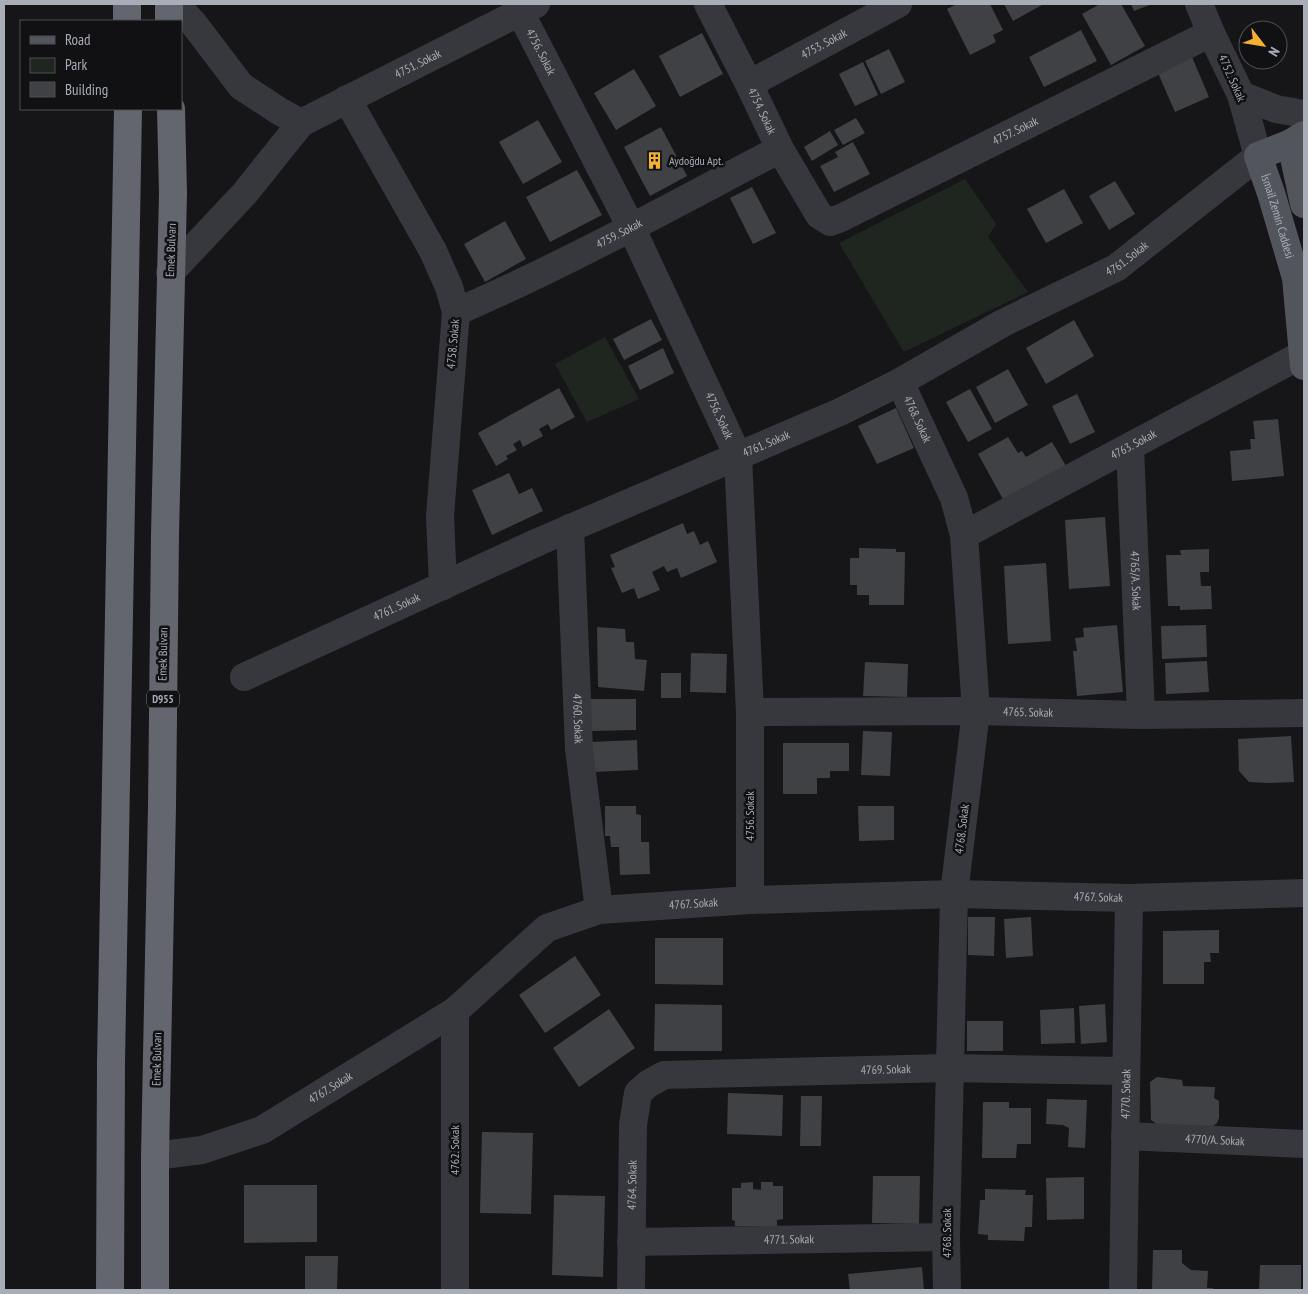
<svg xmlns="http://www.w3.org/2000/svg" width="1308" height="1294" font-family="'PT Sans Narrow',sans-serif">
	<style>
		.green { fill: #1e261f }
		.building { fill: #404145 }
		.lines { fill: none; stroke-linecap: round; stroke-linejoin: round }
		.minor { stroke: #37383d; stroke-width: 28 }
		.major { stroke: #53555c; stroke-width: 28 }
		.highway { stroke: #63666e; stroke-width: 28 }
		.labels { text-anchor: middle; stroke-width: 5; stroke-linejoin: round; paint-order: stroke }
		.shield { fill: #111113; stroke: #7b7e86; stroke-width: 1 }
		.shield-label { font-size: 11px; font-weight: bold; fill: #a8adb8 }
		.street-label { font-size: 12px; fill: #a8adb8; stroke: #111113 }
		.poi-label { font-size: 12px; fill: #a8adb8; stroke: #111113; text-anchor: start }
	</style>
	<rect width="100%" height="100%" fill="#161618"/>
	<!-- green -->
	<g class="green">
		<path d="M965 179 996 224 988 237 1028 292 904 352 839 243Z"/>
		<path d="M605 337 639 399 587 422 555 364Z"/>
	</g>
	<!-- building -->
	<g class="building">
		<path d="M957 4H990L1003 30 993 35 996 42 970 55 947 9Z"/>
		<path d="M1004 4H1044L1013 21Z"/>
		<path d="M1100 4H1121L1145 46 1111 65 1082 14Z"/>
		<path d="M1131 4H1152L1134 11Z"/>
		<path d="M1081 30 1097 61 1044 87 1029 57Z"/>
		<path d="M702 33 723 74 680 97 659 56Z"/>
		<path d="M889 49 905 82 881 94 865 61Z"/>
		<path d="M1192 57 1209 97 1175 112 1158 73Z"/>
		<path d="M863 62 878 95 855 106 839 74Z"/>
		<path d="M634 69 656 106 616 130 594 93Z"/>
		<path d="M856 118 865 133 843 145 834 130Z"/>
		<path d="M538 120 562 162 523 184 499 142Z"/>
		<path d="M661 127 687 176 650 196 624 147Z"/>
		<path d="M830 131 838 145 812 161 804 147Z"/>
		<path d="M853 142 870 174 834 192 820 166 838 157 835 152Z"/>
		<path d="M577 170 602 215 550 242 526 197Z"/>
		<path d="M1115 181 1135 214 1109 230 1089 196Z"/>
		<path d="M752 187 776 233 753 244 730 198Z"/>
		<path d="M1064 189 1083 223 1046 243 1027 209Z"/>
		<path d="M505 221 526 259 485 282 464 244Z"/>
		<path d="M651 319 662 340 624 360 613 339Z"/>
		<path d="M1074 320 1094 356 1046 384 1026 348Z"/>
		<path d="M663 348 674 373 640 390 628 366Z"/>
		<path d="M1008 369 1028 405 995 423 976 387Z"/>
		<path d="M559 388 575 417 551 430 548 424 539 429 543 436 523 447 520 440 513 444 517 450 506 456 508 459 496 466 478 433Z"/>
		<path d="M970 389 992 429 968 442 946 402Z"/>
		<path d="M1077 394 1095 432 1070 444 1052 406Z"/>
		<path d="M896 408 914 448 877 464 858 426Z"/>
		<path d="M1278 419 1284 476 1232 481 1230 451 1251 449 1250 439H1255L1253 421Z"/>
		<path d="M1008 437 1018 453 1022 451 1026 457 1052 442 1066 466 1004 501 978 454Z"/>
		<path d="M509 473 519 494 532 488 543 511 492 535 472 490Z"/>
		<path d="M1105 517 1110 586 1069 589 1065 520Z"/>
		<path d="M683 523 687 534 694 531 700 545 708 541 717 562 681 578 677 568 667 572 664 566 652 572 660 590 638 599 634 588 622 593 611 568 615 567 610 555Z"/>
		<path d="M859 548 896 549V552H905L904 605H869V595H857V585H850V558H859Z"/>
		<path d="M1209 549V572H1200L1201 586H1211L1212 609 1180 610V606H1168L1166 555H1181L1180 550Z"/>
		<path d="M1046 563 1051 641 1008 644 1004 566Z"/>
		<path d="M1117 625 1123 692 1077 696 1073 651H1077L1075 638 1084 637 1083 628Z"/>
		<path d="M1206 625 1207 657 1162 659 1161 626Z"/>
		<path d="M597 627 625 629 626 642H634L635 659 647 660 644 691 598 687Z"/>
		<path d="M691 653 727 654 726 693 690 692Z"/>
		<path d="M1207 661 1209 692 1166 694 1165 663Z"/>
		<path d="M865 662 908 664 907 697 863 696Z"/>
		<rect x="661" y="673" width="20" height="25"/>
		<path d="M591 699H636V730L591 731Z"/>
		<path d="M863 731 892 732 890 776 861 775Z"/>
		<path d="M1291 736 1294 782 1268 783 1249 782 1239 771 1238 739Z"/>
		<path d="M637 740 638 770 592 772 590 742Z"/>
		<path d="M783 743H849V771H830V778H817V794H783Z"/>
		<path d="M605 806H636V814L641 815V842H649L650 874 620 875 619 847H611L610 836H605Z"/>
		<path d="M858 806H894V840L859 841Z"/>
		<path d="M968 917H995L994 956 968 955Z"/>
		<path d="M1031 917 1033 956 1006 958 1004 919Z"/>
		<path d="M1219 930V953H1210L1211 962H1204V984H1163V931Z"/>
		<path d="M655 938H723V985L655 984Z"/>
		<path d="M575 956 601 995 545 1033 519 995Z"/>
		<path d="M655 1004 722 1005V1051H654Z"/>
		<path d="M1105 1004 1107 1042 1081 1044 1079 1006Z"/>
		<path d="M1074 1008 1075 1043 1041 1044 1040 1010Z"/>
		<path d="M609 1009 635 1048 579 1087 553 1048Z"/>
		<rect x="967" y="1021" width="36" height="30"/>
		<path d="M1157 1077 1182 1080 1183 1086 1215 1087 1214 1098 1219 1101V1118L1217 1123 1211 1128 1161 1127 1151 1120 1150 1082Z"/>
		<path d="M728 1093 783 1095 782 1136 727 1134Z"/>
		<path d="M801 1096H822L821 1146H800Z"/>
		<path d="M1047 1099 1087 1100 1085 1148 1068 1147 1069 1128 1063 1125 1046 1124Z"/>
		<path d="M983 1102H1009V1108H1031V1144H1017L1016 1158H982Z"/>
		<path d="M482 1132 533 1133 531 1214 480 1213Z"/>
		<path d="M873 1176H920L919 1224 872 1223Z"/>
		<path d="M1084 1177V1219L1047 1220 1046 1178Z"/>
		<path d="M753 1182V1189L761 1190V1182H773V1186H783V1219L777 1220V1226H735V1221L732 1220V1188H741V1183Z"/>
		<path d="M244 1185H317V1242L244 1243Z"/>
		<path d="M985 1189 1026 1190 1025 1195H1033L1032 1227H1025L1024 1241 988 1240V1235L978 1234 980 1200H985Z"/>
		<path d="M554 1195 605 1196 603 1277 552 1275Z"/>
		<path d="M1153 1250H1182V1263L1191 1270 1208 1271 1207 1288H1213V1290H1152Z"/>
		<path d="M305 1256H338L337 1290H305Z"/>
		<path d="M1260 1265H1301V1290H1259Z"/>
		<path d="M922 1267 924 1290H850L848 1274Z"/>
	</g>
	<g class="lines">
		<!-- minor -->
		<g class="minor">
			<path id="s1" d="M516 4 631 227 738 456 750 712V900"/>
			<path id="s2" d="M708 4 749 84 780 149 819 215 830 222 841 218 1211 33"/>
			<path id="s3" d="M749 84 898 4"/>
			<path d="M1241 95 1276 109 1304 114"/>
			<path d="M347 99 433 251 449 287 456 312 440 516 443 586"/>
			<path id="s4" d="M301 123 536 4"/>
			<path d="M170 273 245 193 301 123 279 111 241 86 194 24 175 4"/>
			<path id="s5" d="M456 312C567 264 673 205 780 149"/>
			<path id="s6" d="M900 382 954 498 964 535 976 711 954 894 946 1237 947 1290"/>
			<path id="s7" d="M1130 447 1141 715"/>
			<path id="s8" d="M570 528 579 749 599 910"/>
			<path id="s9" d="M964 535 1303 354"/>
			<path id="s10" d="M244 677 538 542 840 412 900 382 1003 323 1116 268 1258 156 1241 95 1211 33 1199 4"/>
			<path id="s11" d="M750 712 976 711 1141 715 1304 713"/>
			<path d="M455 1011V1290"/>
			<path id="s12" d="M1125 1136 1304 1144"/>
			<path id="s13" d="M155 1156 202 1150 262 1130 455 1011 547 928 599 910 750 900 954 894 1129 898 1304 893"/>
			<path id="s14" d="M631 1242 946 1237"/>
			<path id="s15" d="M631 1290 633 1125 638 1093 648 1084 664 1075 949 1068 1126 1071"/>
			<path id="s16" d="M1123 1290 1129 898"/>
		</g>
		<!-- major -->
		<g class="major">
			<path id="s17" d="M1304 135 1291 143 1258 156 1271 193 1296 278 1304 366"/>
			<path d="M1291 143 1304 204"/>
		</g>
		<!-- highway -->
		<g class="highway">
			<path d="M127 4V21"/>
			<path d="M169 4V21"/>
			<path d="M110 1290 111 1063 128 109"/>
			<path d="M155 1290V1156L162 806 165 535 173 193 171 109"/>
		</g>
	</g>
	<!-- icons -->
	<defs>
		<symbol id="building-bare" viewBox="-9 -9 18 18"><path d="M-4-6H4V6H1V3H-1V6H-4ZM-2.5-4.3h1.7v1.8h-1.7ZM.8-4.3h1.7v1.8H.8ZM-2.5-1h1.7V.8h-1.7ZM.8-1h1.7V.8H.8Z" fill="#f2b134" stroke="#111113" stroke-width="2.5" paint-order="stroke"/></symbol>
	</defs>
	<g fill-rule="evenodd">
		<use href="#building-bare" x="642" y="148" width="25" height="25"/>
	</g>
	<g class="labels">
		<!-- shield labels -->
		<rect class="shield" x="147" y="690.5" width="32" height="17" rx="4"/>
		<g class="shield-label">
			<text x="163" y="703">D955</text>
		</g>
		<!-- street labels -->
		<g class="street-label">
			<text dy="4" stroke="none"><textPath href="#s3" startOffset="85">4753. Sokak</textPath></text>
			<text dy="4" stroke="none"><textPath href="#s1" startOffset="54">4756. Sokak</textPath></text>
			<text dy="4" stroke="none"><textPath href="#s4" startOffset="131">4751. Sokak</textPath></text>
			<text transform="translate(1232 78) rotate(66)" y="4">4752. Sokak</text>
			<text dy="4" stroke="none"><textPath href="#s2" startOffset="120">4754. Sokak</textPath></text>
			<text dy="4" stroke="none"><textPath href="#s2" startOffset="458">4757. Sokak</textPath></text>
			<text dy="4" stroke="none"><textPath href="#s17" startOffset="114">İsmail Zemin Caddesi</textPath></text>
			<text dy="4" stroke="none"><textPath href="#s5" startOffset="181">4759. Sokak</textPath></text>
			<text transform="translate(171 250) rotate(-88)" y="4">Emek Bulvarı</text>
			<text dy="4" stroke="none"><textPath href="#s10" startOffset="978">4761. Sokak</textPath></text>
			<text transform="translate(453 344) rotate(-85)" y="4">4758. Sokak</text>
			<text dy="4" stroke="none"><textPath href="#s1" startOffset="459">4756. Sokak</textPath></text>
			<text dy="4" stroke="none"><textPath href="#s6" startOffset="41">4768. Sokak</textPath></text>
			<text dy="4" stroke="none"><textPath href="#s10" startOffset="572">4761. Sokak</textPath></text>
			<text dy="4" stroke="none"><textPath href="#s9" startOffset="192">4763. Sokak</textPath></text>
			<text dy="4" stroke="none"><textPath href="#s7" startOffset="134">4765/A. Sokak</textPath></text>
			<text dy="4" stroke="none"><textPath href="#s10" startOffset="168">4761. Sokak</textPath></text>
			<text transform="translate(163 654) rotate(-89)" y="4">Emek Bulvarı</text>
			<text dy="4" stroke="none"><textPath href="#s11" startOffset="278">4765. Sokak</textPath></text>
			<text dy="4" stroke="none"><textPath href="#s8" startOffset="191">4760. Sokak</textPath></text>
			<text transform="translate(750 816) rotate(-90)" y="4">4756. Sokak</text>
			<text transform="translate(962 829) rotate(-83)" y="4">4768. Sokak</text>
			<text dy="4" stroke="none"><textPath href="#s13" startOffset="1016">4767. Sokak</textPath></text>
			<text dy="4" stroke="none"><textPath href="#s13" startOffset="611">4767. Sokak</textPath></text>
			<text transform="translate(157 1059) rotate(-89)" y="4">Emek Bulvarı</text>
			<text dy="4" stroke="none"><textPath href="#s15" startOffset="451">4769. Sokak</textPath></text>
			<text dy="4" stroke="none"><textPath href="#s13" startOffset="191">4767. Sokak</textPath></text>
			<text dy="4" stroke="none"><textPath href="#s16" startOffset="196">4770. Sokak</textPath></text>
			<text dy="4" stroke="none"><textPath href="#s12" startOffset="90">4770/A. Sokak</textPath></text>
			<text transform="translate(455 1150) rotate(-90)" y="4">4762. Sokak</text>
			<text dy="4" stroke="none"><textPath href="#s15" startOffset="105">4764. Sokak</textPath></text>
			<text transform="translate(947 1233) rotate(-90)" y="4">4768. Sokak</text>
			<text dy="4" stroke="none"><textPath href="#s14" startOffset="158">4771. Sokak</textPath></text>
		</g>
		<!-- poi labels -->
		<g class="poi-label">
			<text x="669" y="165">Aydoğdu Apt.</text>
		</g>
	</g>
	<!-- border -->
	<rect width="1308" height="1294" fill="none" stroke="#a8adb8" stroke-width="10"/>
	<!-- legend -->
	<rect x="20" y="20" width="162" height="90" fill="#111113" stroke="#4d4f55"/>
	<rect x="30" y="36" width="25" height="8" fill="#53555c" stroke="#4d4f55"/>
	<text x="65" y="45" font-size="15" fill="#a8adb8">Road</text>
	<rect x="30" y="58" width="25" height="15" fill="#1e261f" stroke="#4d4f55"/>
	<text x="65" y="70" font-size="15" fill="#a8adb8">Park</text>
	<rect x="30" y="82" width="25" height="15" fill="#404145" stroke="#4d4f55"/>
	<text x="65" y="95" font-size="15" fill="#a8adb8">Building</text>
	<!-- north arrow -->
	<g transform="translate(1263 45) rotate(121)"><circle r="24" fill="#111113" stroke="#4d4f55"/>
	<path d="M0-4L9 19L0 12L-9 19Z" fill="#f2b134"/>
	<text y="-8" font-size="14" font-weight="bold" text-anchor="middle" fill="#a8adb8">N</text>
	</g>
</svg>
